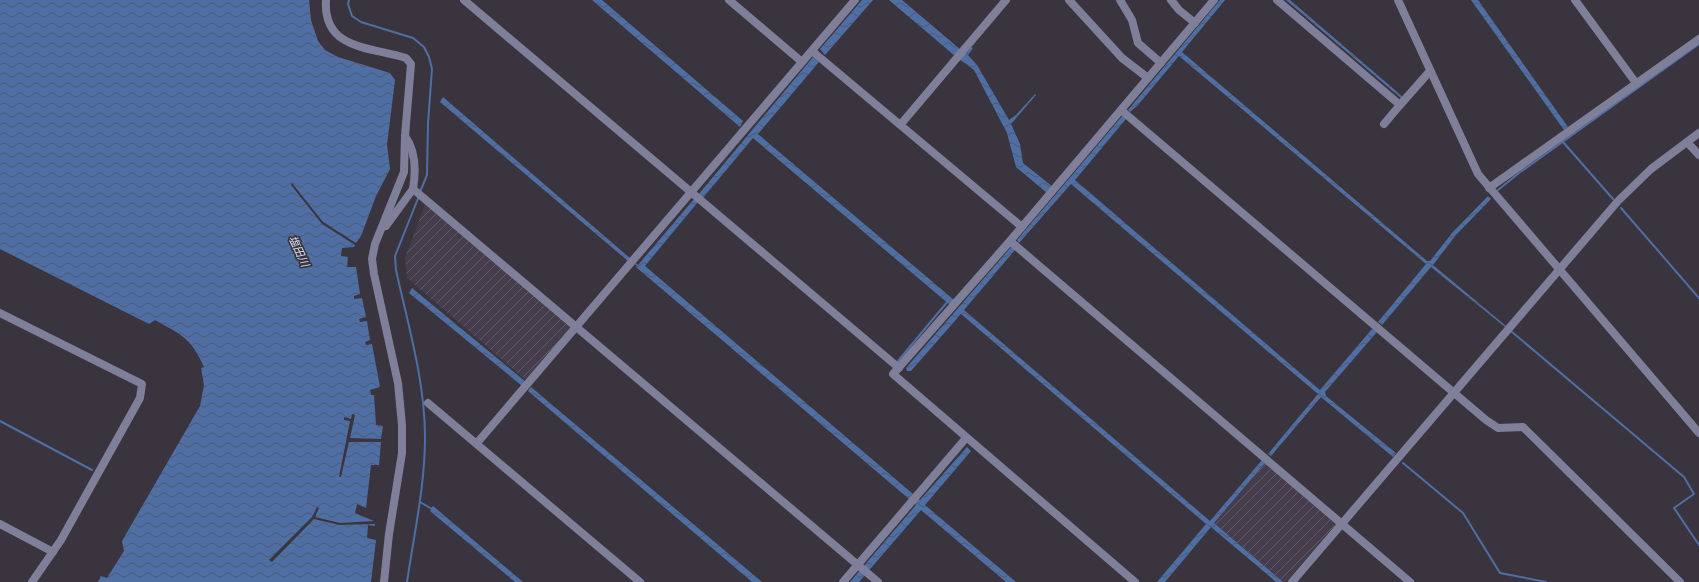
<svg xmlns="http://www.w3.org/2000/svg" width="1699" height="582" font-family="Figtree,'Noto Sans JP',sans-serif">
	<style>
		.industrial { fill: url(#industrial-furrows) }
		.water { fill: url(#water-waves) }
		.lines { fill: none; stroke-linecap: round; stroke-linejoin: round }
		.stream { stroke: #4f6fa4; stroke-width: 2 }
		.minor { stroke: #7f7f9a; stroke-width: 8 }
		.labels { text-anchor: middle; stroke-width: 3.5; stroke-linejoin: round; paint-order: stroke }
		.water-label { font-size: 11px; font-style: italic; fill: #d6e0f0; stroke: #3a343e }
	</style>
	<defs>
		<pattern id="industrial-furrows" width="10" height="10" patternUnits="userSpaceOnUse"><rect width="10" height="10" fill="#463d4c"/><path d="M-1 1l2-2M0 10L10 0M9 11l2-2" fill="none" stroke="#615a67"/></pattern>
		<pattern id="water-waves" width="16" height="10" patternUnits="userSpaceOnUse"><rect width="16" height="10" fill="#4f6fa4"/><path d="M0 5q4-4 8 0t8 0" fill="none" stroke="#4c5a72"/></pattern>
	</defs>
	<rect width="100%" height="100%" fill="#3a343e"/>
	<!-- industrial -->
	<g class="industrial">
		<path d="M426 202 573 328 527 381 407 278 405 258Z"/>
		<path d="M1265 463 1336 524 1286 582H1283L1214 523Z"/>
	</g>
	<!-- water -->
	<g class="water">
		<path d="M0 0H309L311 20 318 41 325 50 338 57 390 73 395 80 387 145 390 169 376 196 361 236 356 243 323 222 292 183 291 185 322 224 355 245 354 247 342 248 341 256 348 257 347 267H356L360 294 354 296V299L362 298 366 317 359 319 360 322 367 321 370 340 365 342 366 345 372 344 380 387 370 390 371 395H374L376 425 383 426 381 439 350 438 355 415 352 414 351 419 344 417V420L350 421 339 477H341L349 442H381L379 465H371L366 508 357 504 355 513 374 521 340 523 315 517 319 508 317 507 312 517 269 560 272 562 314 519 339 525 375 524V526L368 525 367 538 376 540 371 582H98L101 576 107 578 124 551 122 541 200 406 204 385 201 368 204 367C191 338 182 335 155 320L149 324 0 249Z"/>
		<path d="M592 0H602L743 121 740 127Z"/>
		<path d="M862 0H873L825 55 820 49Z"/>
		<path d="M889 0H902L961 50 967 53 971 47 973 48 968 55 977 65 1009 120 1016 115 1035 94 1036 95 1011 124 1020 144 1023 163 1053 187 1047 193 1016 167 1007 133 974 70 955 56Z"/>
		<path d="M1220 0H1225L1182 52 1427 261H1430L1452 233 1488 196 1491 199 1456 235 1433 265 1506 326 1505 327 1431 267 1382 325 1378 322 1426 264 1179 56 1138 105 1130 112 1128 110Z"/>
		<path d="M1286 0H1290L1403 97 1402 99Z"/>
		<path d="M1471 0H1478L1568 127 1564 130Z"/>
		<path d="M813 57 819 62 758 134 954 300 950 305 753 138 702 199 698 195Z"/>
		<path d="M443 97 638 265 694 199 698 202 645 266 920 500 967 447 971 451 925 505 1016 582H1006L921 510 859 582H850L916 505 636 267 637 266 630 260 628 261 440 102Z"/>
		<path d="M1123 115 1126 119 1075 180 1320 390 1372 329 1377 332 1325 392 1326 396 1396 453 1393 457 1321 397 1271 456 1268 454 1318 394 1071 184 1019 243 1017 240Z"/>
		<path d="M1012 246 1015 250 964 310 1210 521 1262 460 1265 463 1214 523 1283 582H1276L1211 527 1165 582H1157L1206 524 961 314 911 371H907L906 368Z"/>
		<path d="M412 288 526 382 522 386 409 293Z"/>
		<path d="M531 387 762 582H752L528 391Z"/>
		<path d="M433 506 523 582H515L430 511Z"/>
	</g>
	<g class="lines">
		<!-- stream -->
		<g class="stream">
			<path d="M349 0 348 4 352 16 361 22 413 38 424 47 429 57 432 69 428 123 427 175 420 192"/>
			<path d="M1563 142 1613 199"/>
			<path d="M1498 190 1519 173 1699 44"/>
			<path d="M1621 208 1699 298"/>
			<path d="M1512 332 1684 477 1694 494 1674 508 1699 545"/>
			<path d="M898 361 948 301"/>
			<path d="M0 421 92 470"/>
			<path d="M1403 463 1463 513 1500 573 1546 582"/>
			<path d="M420 502 432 509"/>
			<path d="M407 582C414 534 425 486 425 437 425 381 408 325 396 270L395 256 419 196"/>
		</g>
		<!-- minor -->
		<g class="minor">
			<path d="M326 0C323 47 365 47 399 56L406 58 411 64 405 136 404 172 375 244 372 259 374 274 398 383 402 425V453L389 534 384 582"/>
			<path d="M464 0 899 368"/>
			<path d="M729 0 802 62"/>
			<path d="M1069 0 1122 58 1148 78"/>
			<path d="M1120 0 1132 20 1138 43 1161 63"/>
			<path d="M1171 0 1179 10 1195 23"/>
			<path d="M1277 0 1400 105 1430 71"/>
			<path d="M1398 0 1478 174 1699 433"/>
			<path d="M1575 0 1636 83"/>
			<path d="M812 51 1022 227"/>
			<path d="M1121 110 1486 420 1498 428 1523 427 1680 582"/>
			<path d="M901 124 1006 0"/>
			<path d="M1384 124 1400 105"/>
			<path d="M405 136C416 151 416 171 413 189L878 582"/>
			<path d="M1687 142 1699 155"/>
			<path d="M1489 188 1699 39"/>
			<path d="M386 226 413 189"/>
			<path d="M1010 241 1410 582"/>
			<path d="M0 313 142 384 140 398 61 540 32 582"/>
			<path d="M428 403 640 582"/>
			<path d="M477 443 855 0"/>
			<path d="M0 524 53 552"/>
			<path d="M843 582 966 438"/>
			<path d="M1135 582 893 374 1010 241 1214 0"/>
			<path d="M1292 582 1618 201 1651 169 1699 133"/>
		</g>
	</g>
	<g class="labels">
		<!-- water labels -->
		<g class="water-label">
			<text transform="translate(299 251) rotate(65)" y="4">塩田川</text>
		</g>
	</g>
</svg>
